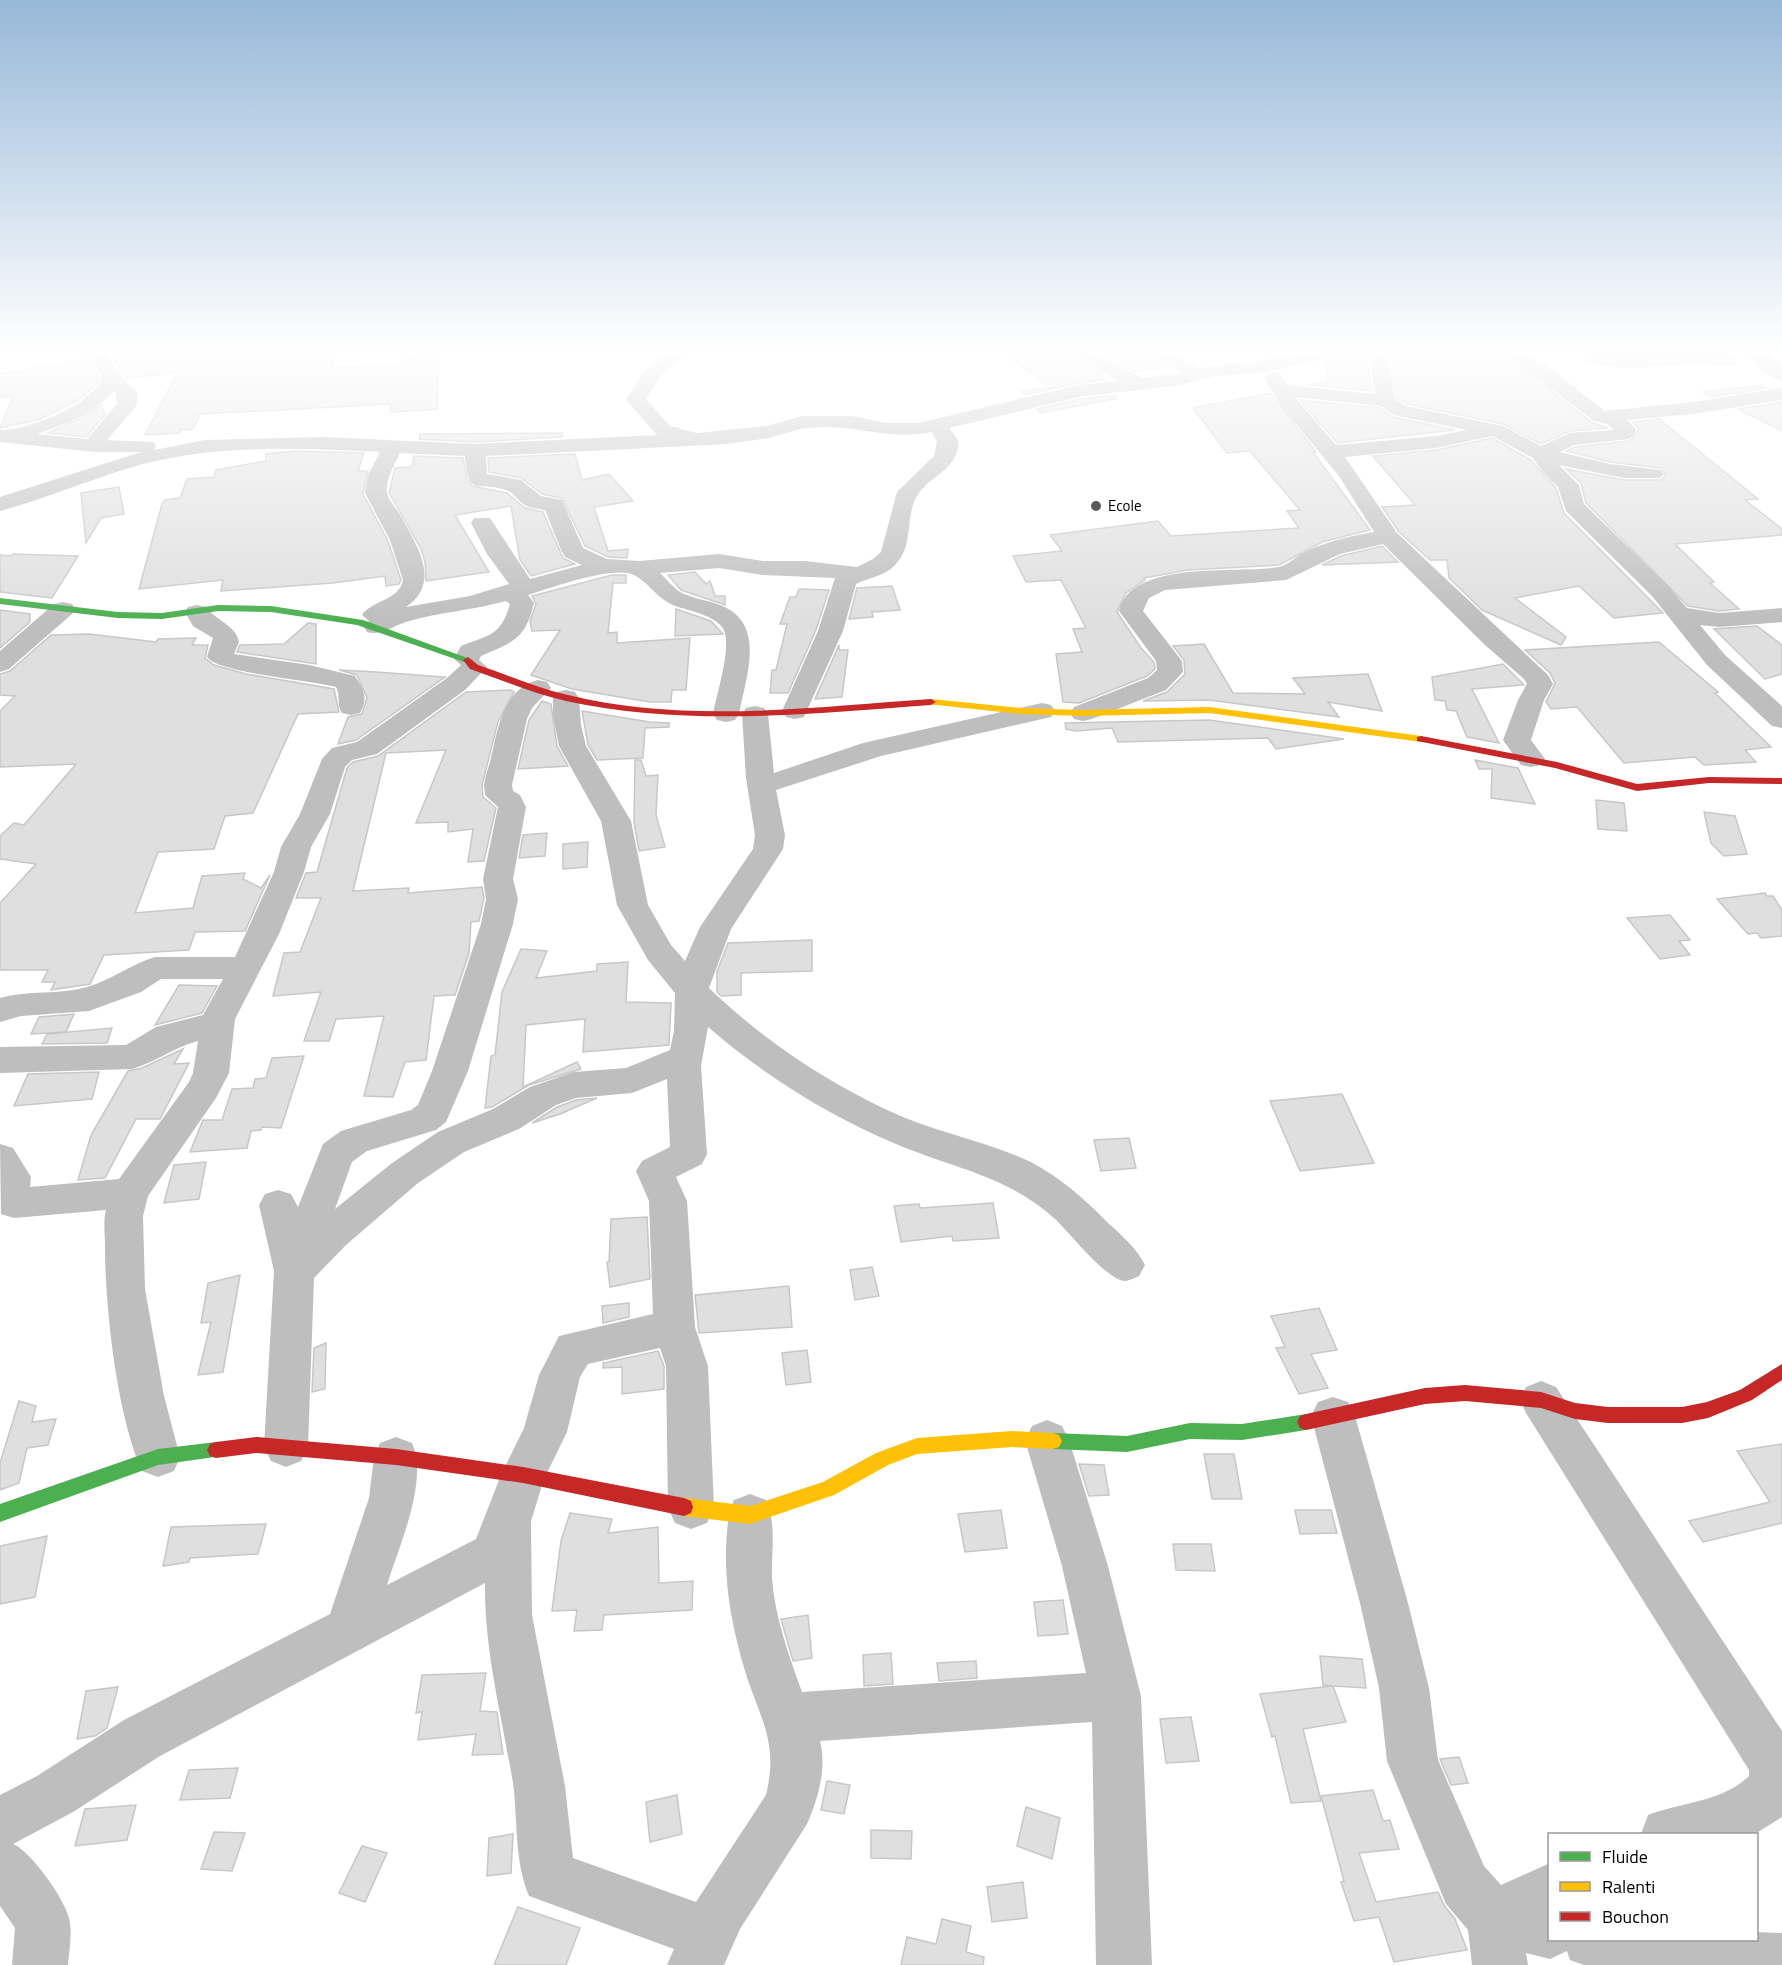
<svg xmlns="http://www.w3.org/2000/svg" width="1782" height="1965" font-family="'Titillium Web',sans-serif">
	<style>
		.water { fill: #bfbfbf }
		.building { fill: #dfdfdf; stroke: #c7c7c7; stroke-width: 1.5 }
		.lines { fill: none; stroke-linecap: round; stroke-linejoin: round }
		.street { fill: #bebebe; fill-rule: evenodd }
		.fast { fill: #4caf50; fill-rule: evenodd }
		.slow { fill: #ffc107; fill-rule: evenodd }
		.jam { fill: #c62828; fill-rule: evenodd }
		.poi-dot { fill: #595959; stroke: #fff; stroke-width: 2 }
		.labels { text-anchor: middle; stroke-width: 4.5; stroke-linejoin: round; paint-order: stroke }
		.far-poi-label { font-size: 15px; fill: #000; stroke: #fff; text-anchor: start }
	</style>
	<rect width="100%" height="100%" fill="#fff"/>
	<!-- water -->
	<path class="water" d="M1584 348H1720L1738 359 1734 366 1683 364 1680 366 1620 368 1587 363Z"/>
	<!-- building -->
	<g class="building">
		<path d="M112 348H302L299 353H311L309 357 335 356 331 368 401 364 403 358H416L417 354 439 352 437 409 391 412 390 404 200 414 193 429 181 430 179 433 145 435 177 373 126 378 111 355 119 354Z"/>
		<path d="M1102 348H1140L1169 367 1134 371 1097 350H1103Z"/>
		<path d="M1393 348H1494L1593 423 1608 428 1570 431 1541 444 1503 424 1407 404 1397 398 1388 349Z"/>
		<path d="M1066 352 1102 374H1098L1106 380 1079 383 1025 395 1022 391 1050 388 1008 356Z"/>
		<path d="M1366 352 1372 391 1310 385 1328 382 1325 361Z"/>
		<path d="M89 358 100 380 82 398 41 419 0 428 13 396 0 397V374Z"/>
		<path d="M1762 385 1767 388 1712 397 1703 392Z"/>
		<path d="M1270 393 1316 452H1313L1370 530 1322 542 1279 565 1188 570 1144 578 1145 580 1126 593 1117 612 1141 648 1154 662 1155 669 1147 676 1079 703 1063 702 1056 654 1082 652 1073 629 1086 628 1061 580 1026 582 1013 556 1062 551 1050 535 1158 521 1171 536 1299 528 1287 511 1300 510 1250 451 1227 453 1193 408Z"/>
		<path d="M1116 395V399L1040 413 1037 409 1079 399Z"/>
		<path d="M1300 400 1380 408 1393 417 1455 430 1337 443Z"/>
		<path d="M1782 402V431L1738 409Z"/>
		<path d="M101 405 105 415 86 437 48 433 79 419Z"/>
		<path d="M1659 419 1758 499 1745 500 1782 529V535L1675 544 1714 582 1710 583 1739 609 1719 611 1688 606 1586 503 1581 483 1566 469 1624 480H1662L1666 474 1660 468 1610 462 1567 451 1575 447 1629 441 1638 433V427L1632 422Z"/>
		<path d="M563 433 562 437 475 442 419 439 420 434Z"/>
		<path d="M1492 438 1531 460 1556 488 1564 513 1663 613 1614 618 1579 586 1515 598 1566 637 1561 645 1482 610 1449 578 1447 560H1430L1399 532 1382 507 1415 505 1373 456 1436 450Z"/>
		<path d="M296 451 364 453 358 471H368L363 494 388 541 401 580 399 584 386 586 385 576 333 583 221 591 223 580 139 589 162 504 165 500 180 498 187 479 214 477 216 470 266 461V454Z"/>
		<path d="M575 454 582 480 609 474 633 501 594 507 608 551 628 549 627 558 608 557 585 546 562 498 542 494 521 478 489 472 488 458Z"/>
		<path d="M414 456 463 458 467 479 472 486 507 493 525 508 543 512 563 558 575 564 531 576 520 560 511 506 455 515 489 572 426 581 425 562 421 549 389 493 395 468 412 467Z"/>
		<path d="M119 487 124 514 101 518 86 543 81 493Z"/>
		<path d="M1382 546 1398 562 1322 565 1341 556Z"/>
		<path d="M13 554 78 556 52 598 0 592V555L11 556Z"/>
		<path d="M695 572 706 584 710 581 715 596H725V605L681 590 668 575Z"/>
		<path d="M612 575H626V583H613L608 633 617 632V643L690 638 686 690H672L671 702H650L572 689 531 675 560 630 532 631 530 621 536 604 532 596Z"/>
		<path d="M892 586 900 610 872 612 873 617 849 619 857 588Z"/>
		<path d="M799 589 829 590 816 630 788 693H770L772 670H776L787 624H780L790 597H796Z"/>
		<path d="M676 609 711 621 723 634 675 636Z"/>
		<path d="M0 610 30 614V622L0 648Z"/>
		<path d="M308 623 316 624V664L237 652 240 645 284 644Z"/>
		<path d="M1757 626 1782 645V674L1765 679 1714 629Z"/>
		<path d="M89 634 156 642 158 639 196 638 192 645H208L205 658 214 665 246 674 334 689 339 712 298 714 253 813 225 816 214 849 158 852 135 913 193 908 202 876 245 873 243 879 261 888 270 875 245 931 195 932 189 950 104 955 90 984 51 990 55 982H42L48 970H0V903L36 864 0 859V836L14 823 24 825 76 764 0 767V711L15 696 0 695V674L10 671 51 635Z"/>
		<path d="M1659 642 1718 692 1715 693 1771 747 1745 750 1756 762 1704 765 1695 757 1624 763 1577 707 1551 709 1546 702 1555 683 1550 673 1525 650Z"/>
		<path d="M1204 644 1233 693 1305 694 1293 678 1368 674 1382 711 1328 702 1339 717 1209 700 1143 701 1167 692 1185 674 1184 660 1173 646Z"/>
		<path d="M839 645V650H848L842 697 815 699Z"/>
		<path d="M1503 664 1524 685 1472 689 1499 743 1467 737 1456 711 1447 710 1445 701 1435 700 1432 677Z"/>
		<path d="M339 670 376 672 445 677 356 740 338 744 348 717 362 714 367 698 357 675Z"/>
		<path d="M510 690 514 692 498 722 482 785 483 797 496 808 484 861 468 862 473 829 448 832V822L416 823 446 750 386 753 353 891 409 888 408 893 482 887 484 898 479 921 471 922 469 953 455 995 434 996 426 1060 405 1062 393 1097 364 1096 384 1016 336 1019 329 1041H304L321 992 273 996 284 953 300 952 321 898H296L306 873 317 872 347 768 353 762 378 756 466 692Z"/>
		<path d="M542 701 551 704 557 746 568 766 518 769 529 720Z"/>
		<path d="M582 711 650 722 669 723V727L645 728 643 758 597 760 588 745Z"/>
		<path d="M1209 720 1344 739 1276 749 1268 738 1118 742 1112 728 1076 731 1066 729 1065 723Z"/>
		<path d="M635 760H641L646 776 658 775 656 815 665 847 639 851 634 822Z"/>
		<path d="M1475 760 1518 768 1535 804 1491 798 1492 769H1479Z"/>
		<path d="M1596 800 1624 803 1627 831 1598 829Z"/>
		<path d="M1704 812 1735 816 1747 854 1724 856 1711 843Z"/>
		<path d="M547 833 545 856 519 858 523 835Z"/>
		<path d="M588 842 587 867 563 869V844Z"/>
		<path d="M1765 893 1767 896H1773L1782 910V936L1761 938 1757 933 1748 934 1717 899Z"/>
		<path d="M1670 915 1690 940 1679 941 1690 955 1660 959 1627 918Z"/>
		<path d="M812 940V971L741 973V995L721 996 717 992V972L728 943Z"/>
		<path d="M521 949 547 951 536 978 597 971V964L628 962 626 1002 671 1003 669 1045 583 1052 585 1019 526 1025 523 1087 577 1062 581 1069 529 1085 492 1107 485 1108 491 1056 495 1055 502 992Z"/>
		<path d="M179 985 217 986 202 1013 155 1025Z"/>
		<path d="M74 1014 66 1032 31 1034 39 1017Z"/>
		<path d="M112 1028 107 1043 42 1044 47 1034Z"/>
		<path d="M183 1049 174 1064 189 1063 160 1119H136L105 1178 78 1180 91 1135 128 1071 142 1068Z"/>
		<path d="M304 1056 281 1128 262 1127 261 1130 251 1131 247 1148 190 1152 203 1120H222L232 1089 253 1088 255 1079 266 1078 272 1058Z"/>
		<path d="M99 1072 92 1099 14 1106 28 1074Z"/>
		<path d="M1342 1094 1374 1163 1300 1171 1270 1101Z"/>
		<path d="M597 1098 560 1114 532 1123 557 1107 576 1100Z"/>
		<path d="M1129 1138 1136 1168 1101 1171 1094 1140Z"/>
		<path d="M206 1162 199 1199 164 1203 174 1165Z"/>
		<path d="M993 1203 999 1238 953 1241 952 1236 901 1242 894 1206 919 1204 920 1208Z"/>
		<path d="M647 1217 650 1279 610 1287 607 1262H609L611 1219Z"/>
		<path d="M872 1267 879 1296 855 1300 850 1270Z"/>
		<path d="M240 1275 223 1372 198 1375 211 1322 201 1323 208 1283Z"/>
		<path d="M789 1286 792 1327 699 1333 695 1295Z"/>
		<path d="M629 1303V1317L603 1323 602 1306Z"/>
		<path d="M1319 1308 1337 1350 1311 1354 1328 1388 1299 1394 1276 1348 1285 1347 1271 1316Z"/>
		<path d="M326 1343 325 1389 312 1392 314 1348Z"/>
		<path d="M807 1350 811 1382 786 1385 782 1353Z"/>
		<path d="M658 1351 664 1366V1389L622 1394V1367L603 1368V1363Z"/>
		<path d="M19 1401 36 1406 32 1422 56 1419 48 1445 27 1448 19 1483 0 1490V1463Z"/>
		<path d="M1782 1444V1523L1703 1542 1689 1521 1770 1502 1737 1451Z"/>
		<path d="M1204 1454H1234L1242 1499H1212Z"/>
		<path d="M1079 1464 1104 1465 1109 1495 1089 1496Z"/>
		<path d="M1001 1510 1007 1548 965 1552 958 1514Z"/>
		<path d="M1295 1510H1331L1337 1533 1300 1534Z"/>
		<path d="M570 1513 612 1519 608 1533 658 1527 659 1583 693 1581 692 1610 604 1615 602 1630 574 1631 577 1610 552 1611 561 1541Z"/>
		<path d="M266 1524 258 1554 190 1558 189 1562 163 1566 171 1527Z"/>
		<path d="M47 1536 35 1597 0 1604V1546Z"/>
		<path d="M1173 1544H1211L1215 1571 1176 1570Z"/>
		<path d="M1063 1600 1068 1634 1038 1636 1034 1602Z"/>
		<path d="M808 1615 812 1658 793 1661 781 1619Z"/>
		<path d="M891 1653 893 1684 864 1686 863 1655Z"/>
		<path d="M1320 1656 1362 1659 1366 1688 1333 1686 1346 1722 1303 1729 1321 1801 1291 1803 1275 1736 1272 1737 1260 1694 1332 1686 1323 1685Z"/>
		<path d="M976 1661 977 1678 939 1681 937 1663Z"/>
		<path d="M486 1673 480 1711 497 1712 503 1754 472 1755 476 1734 418 1740 422 1712 416 1713 422 1675Z"/>
		<path d="M118 1687 107 1728 95 1736 77 1739 86 1691Z"/>
		<path d="M1191 1717 1199 1761 1166 1763 1160 1719Z"/>
		<path d="M1459 1757 1468 1783 1451 1785 1440 1759Z"/>
		<path d="M238 1768 230 1798 180 1800 189 1770Z"/>
		<path d="M827 1781 850 1785 844 1814 821 1810Z"/>
		<path d="M1373 1790 1383 1821 1390 1820 1399 1849 1359 1853 1376 1902 1438 1892 1444 1905 1455 1919 1467 1950 1394 1962 1379 1917 1354 1921 1341 1882 1344 1881 1321 1796Z"/>
		<path d="M677 1795 682 1834 650 1842 646 1802Z"/>
		<path d="M136 1805 127 1840 75 1846 85 1809Z"/>
		<path d="M1026 1807 1060 1818 1052 1859 1017 1846Z"/>
		<path d="M871 1830 912 1831 911 1859 871 1858Z"/>
		<path d="M214 1832 245 1833 232 1871 201 1869Z"/>
		<path d="M513 1834 511 1873 487 1876 489 1838Z"/>
		<path d="M362 1846 387 1853 365 1902 339 1893Z"/>
		<path d="M1023 1882 1027 1918 992 1922 987 1887Z"/>
		<path d="M518 1907 580 1928 566 1965H494Z"/>
		<path d="M942 1919 971 1926 966 1952 984 1957 983 1965H901L907 1937 936 1944Z"/>
	</g>
	<g class="lines">
		<!-- street -->
		<g class="street">
			<path d="M86 348H104L119 374 137 393V405L107 440 153 442 156 446 154 450 205 440 323 437 475 444 657 435 626 400 643 373 672 348H694L663 373 646 399 670 426 697 433 767 426 802 416H852L887 423H918L1079 385 1119 381 1069 352 1066 348H1088L1142 378 1182 373 1142 348 1172 349 1183 359 1201 368 1265 360 1325 348H1359L1356 352 1265 372 1215 376 1181 385 1079 397 949 428C954 434 960 440 958 448 954 470 930 477 919 493 903 515 916 545 894 566 884 576 868 578 856 584L843 631 804 717 795 719 786 717 782 711 818 631 835 578 763 575 719 568 660 573C666 579 673 587 680 592 691 598 707 600 720 605 767 623 746 676 739 714L735 720 726 722 717 720 713 714C717 693 730 653 725 633 721 617 691 611 678 607 657 600 651 584 634 575 613 565 551 588 528 595L534 603C525 640 513 642 481 656L479 660 487 667 465 690 377 754 352 760 345 767 330 814 311 847 304 872 279 934 235 1019 229 1073 216 1098 148 1196 143 1216 145 1289 164 1396 180 1457 174 1471 158 1477 142 1471C117 1416 105 1308 105 1246 105 1234 103 1221 106 1210L14 1218 1 1214 0 1144 13 1148 31 1177 30 1187 119 1179 189 1082 193 1073 198 1041C174 1047 156 1062 132 1069L0 1073V1047L126 1045 156 1027 203 1015 223 979H161L141 992 89 1011 21 1016 0 1022V998C29 990 59 995 87 987 112 980 131 964 155 957H235L274 872 281 847 300 814 322 759 332 748 357 742 447 678 461 665 454 659 461 646C489 635 501 636 510 604L506 601C474 610 439 612 406 622 392 626 383 636 367 632L364 627 369 621 362 615C372 600 399 601 403 580L390 540 365 493 368 475 380 452C302 448 219 444 143 464 95 477 49 498 0 511V497L141 452H95L0 442V430C18 432 67 413 83 400 90 394 97 386 103 380ZM114 391 117 394V404L87 439 37 434C68 424 91 414 114 391ZM828 427C863 428 897 440 932 432L937 442 934 456 897 492 881 552 873 559 857 567 805 561H763L719 554 640 561 607 559 583 548 562 500 541 496 521 480 487 474 486 456 727 444 769 438 804 428ZM400 453 465 456C468 501 480 479 508 491 515 494 519 502 526 506 532 508 539 509 545 510L562 552 565 557 582 565 530 579 490 518H474L471 523 487 554 509 584 470 596 406 607C443 582 416 544 399 513 395 507 388 499 387 493 385 480 395 464 400 453Z"/>
			<path d="M1368 348H1386L1395 399 1406 406 1503 426 1541 446 1570 433 1614 430 1607 424 1594 421 1496 348H1517L1546 365 1605 411 1693 402 1782 388V400L1693 414 1627 420 1636 429V433L1629 439 1574 445 1560 452 1610 464 1660 470 1664 474 1660 478H1624L1559 465 1579 485 1584 504 1668 586 1687 608 1719 613 1782 608V622L1719 627 1700 625 1725 655 1782 706V728L1772 726 1707 665 1652 596 1566 511 1558 487 1543 472 1533 458 1492 436 1436 448 1345 457 1397 533 1548 675 1553 684 1544 700 1531 740 1545 759 1541 765 1531 767 1521 765 1503 740 1518 700 1527 684 1524 679 1485 645 1383 544 1340 554 1286 580 1165 590 1149 598 1143 611 1182 661 1183 672 1166 690 1092 719 1083 721 1074 719 1070 713 1074 707 1148 678 1157 670 1156 661 1119 611C1131 559 1237 574 1279 567 1289 565 1297 555 1307 551 1328 541 1351 536 1374 532L1339 476 1281 406 1264 378 1273 372 1280 374 1287 385 1375 394ZM1295 397 1381 406 1393 415 1467 430 1436 436 1336 445Z"/>
			<path d="M1744 348H1762L1782 366V381C1768 377 1750 361 1744 348Z"/>
			<path d="M63 602 72 604 75 609 72 614 9 669 0 672V651L54 604Z"/>
			<path d="M197 605 206 607C215 620 236 625 239 642L234 654 309 665 355 676C363 688 369 699 360 713L351 715 342 713C336 704 341 696 336 687 311 680 218 673 207 657L213 638 193 626 185 612 188 607Z"/>
			<path d="M538 680 547 682 551 688 532 708 527 719 512 785 513 791 520 795 526 807 513 879 518 899 513 924 468 1071 446 1122 436 1130 367 1151 352 1162 335 1209 392 1163 438 1132 493 1109 530 1087 574 1072 626 1068 670 1050 674 1031 675 993 648 960 617 905 601 821 559 746 553 716V698L557 692 566 690 575 692 579 698 581 725 586 746 631 821 648 905 671 945 685 961 700 927 753 849 755 835 746 778 742 714 746 708 755 706 764 708 768 714 774 773 863 743 1042 703 1051 705 1055 711 1051 717 881 756 776 790 785 835 783 849 731 929 709 988C761 1038 820 1078 885 1109 932 1132 984 1140 1031 1162 1059 1177 1084 1198 1106 1221 1120 1234 1136 1247 1145 1265L1139 1276C1135 1278 1130 1280 1126 1281 1108 1282 1070 1233 1055 1219 1006 1175 955 1169 896 1144 827 1115 765 1076 708 1027L701 1066 707 1154 702 1164 676 1177 687 1201 695 1327 708 1366 714 1508 707 1523 691 1529 675 1523 668 1508 666 1366 660 1348 588 1364 580 1377 567 1432 544 1479 531 1521 532 1615 565 1786 573 1858 696 1902 766 1795C779 1742 760 1719 745 1671 733 1631 725 1591 726 1549 727 1531 727 1517 734 1500L750 1494 766 1500C777 1525 771 1552 772 1579 775 1617 789 1656 802 1692L1086 1673 1062 1566 1025 1440 1032 1426 1047 1420 1062 1426 1069 1440 1108 1566 1141 1696 1152 1965H1096L1092 1722 820 1741C827 1768 818 1799 807 1824L740 1929 724 1965H667L674 1949 529 1896C514 1860 518 1821 513 1783 502 1717 484 1650 485 1583L160 1756 73 1812 13 1844C31 1851 69 1904 70 1923 72 1936 69 1951 68 1965H12L15 1928 0 1906V1795L37 1776 124 1720 330 1614 369 1498 374 1457 380 1443 396 1437 412 1443C429 1480 399 1546 387 1585L476 1539 501 1475 524 1428 539 1375 559 1336 653 1314 649 1201 636 1171 642 1161 670 1147 667 1079 632 1093 576 1098 556 1105 519 1129 464 1152 418 1183 346 1245 314 1278 308 1447 301 1461 286 1467 271 1461 264 1447 274 1271 259 1205 265 1194 278 1190 291 1194 298 1207 323 1144 341 1131 411 1110 418 1105 432 1071 481 924 486 899 483 879 498 807 485 795 484 785C485 776 489 767 491 758 498 728 503 689 538 680Z"/>
			<path d="M1541 1381 1556 1387 1782 1731V1817L1755 1834H1641L1648 1815C1682 1802 1722 1802 1749 1776V1770L1526 1413 1520 1400 1526 1387Z"/>
			<path d="M1333 1397 1348 1402 1355 1416 1408 1603 1429 1688 1438 1760 1484 1866 1501 1885 1550 1863V1940H1756V1932L1782 1933V1965H1584L1570 1960 1567 1951 1550 1959 1526 1953 1528 1965H1472L1468 1930 1446 1904 1387 1761 1379 1688 1360 1603 1311 1416 1318 1402Z"/>
		</g>
		<!-- fast -->
		<g class="fast">
			<path d="M0 598 118 612 162 613 218 605 271 606 363 620 473 660 468 663 464 662 357 625 271 612 218 611 162 619 118 618 0 604Z"/>
			<path d="M1306 1414 1312 1416 1315 1422 1312 1428 1306 1430 1242 1440 1190 1439 1127 1452 1053 1449 1047 1447 1044 1441 1047 1435 1053 1433 1127 1436 1190 1423 1242 1424Z"/>
			<path d="M216 1442 222 1444 225 1450 222 1456 158 1465 0 1522V1504L158 1449Z"/>
		</g>
		<!-- slow -->
		<g class="slow">
			<path d="M931 699 1021 708 1083 710 1209 707 1421 736 1427 739 1421 742 1209 713 1083 716 1021 714 927 704 926 702Z"/>
			<path d="M1012 1431 1053 1433 1059 1435 1062 1441 1059 1447 1053 1449 1012 1447 917 1454 888 1465 834 1495 750 1524 684 1516 677 1513 675 1507 677 1501 684 1498 750 1506 823 1482 876 1453 917 1438Z"/>
		</g>
		<!-- jam -->
		<g class="jam">
			<path d="M468 657 478 665C508 675 538 688 568 695 686 724 811 707 931 699L936 702 931 705C809 714 687 727 566 701 534 694 502 680 470 669L463 660Z"/>
			<path d="M1421 736 1557 762 1637 784 1709 777 1782 778V784L1709 783 1637 791 1555 768 1417 741V737Z"/>
			<path d="M1782 1364V1380L1752 1400 1708 1418 1682 1423H1608L1575 1419 1541 1408 1465 1401 1425 1404 1306 1430 1300 1428 1297 1422 1300 1416 1306 1414 1425 1388 1465 1385 1541 1392 1575 1403 1608 1407H1682L1707 1402 1740 1390Z"/>
			<path d="M257 1437 396 1449 523 1467 684 1498 691 1501 693 1507 691 1513 684 1516 523 1483 396 1465 257 1453 216 1458 210 1456 207 1450 210 1444 216 1442Z"/>
		</g>
	</g>
	<!-- sky -->
	<linearGradient id="sky" x2="0" y2="1"><stop stop-color="#97b8d8"/><stop offset="0.56" stop-color="#fff"/><stop offset="1" stop-color="#fff" stop-opacity="0"/></linearGradient>
	<rect width="1782" height="623" fill="url(#sky)"/>
	<!-- markers -->
	<circle class="poi-dot" cx="1096" cy="506" r="6"/>
	<g class="labels">
		<!-- far-poi labels -->
		<g class="far-poi-label">
			<text x="1108" y="511">Ecole</text>
		</g>
	</g>
	<!-- legend -->
	<rect x="1548" y="1833" width="210" height="108" fill="#ffffff" stroke="#999999" stroke-width="1.5"/>
	<rect x="1560" y="1852" width="30" height="9" fill="#4caf50" stroke="#999999" stroke-width="1.5"/>
	<text x="1602" y="1863" font-size="18" fill="#000000">Fluide</text>
	<rect x="1560" y="1882" width="30" height="9" fill="#ffc107" stroke="#999999" stroke-width="1.5"/>
	<text x="1602" y="1893" font-size="18" fill="#000000">Ralenti</text>
	<rect x="1560" y="1912" width="30" height="9" fill="#c62828" stroke="#999999" stroke-width="1.5"/>
	<text x="1602" y="1923" font-size="18" fill="#000000">Bouchon</text>
</svg>
